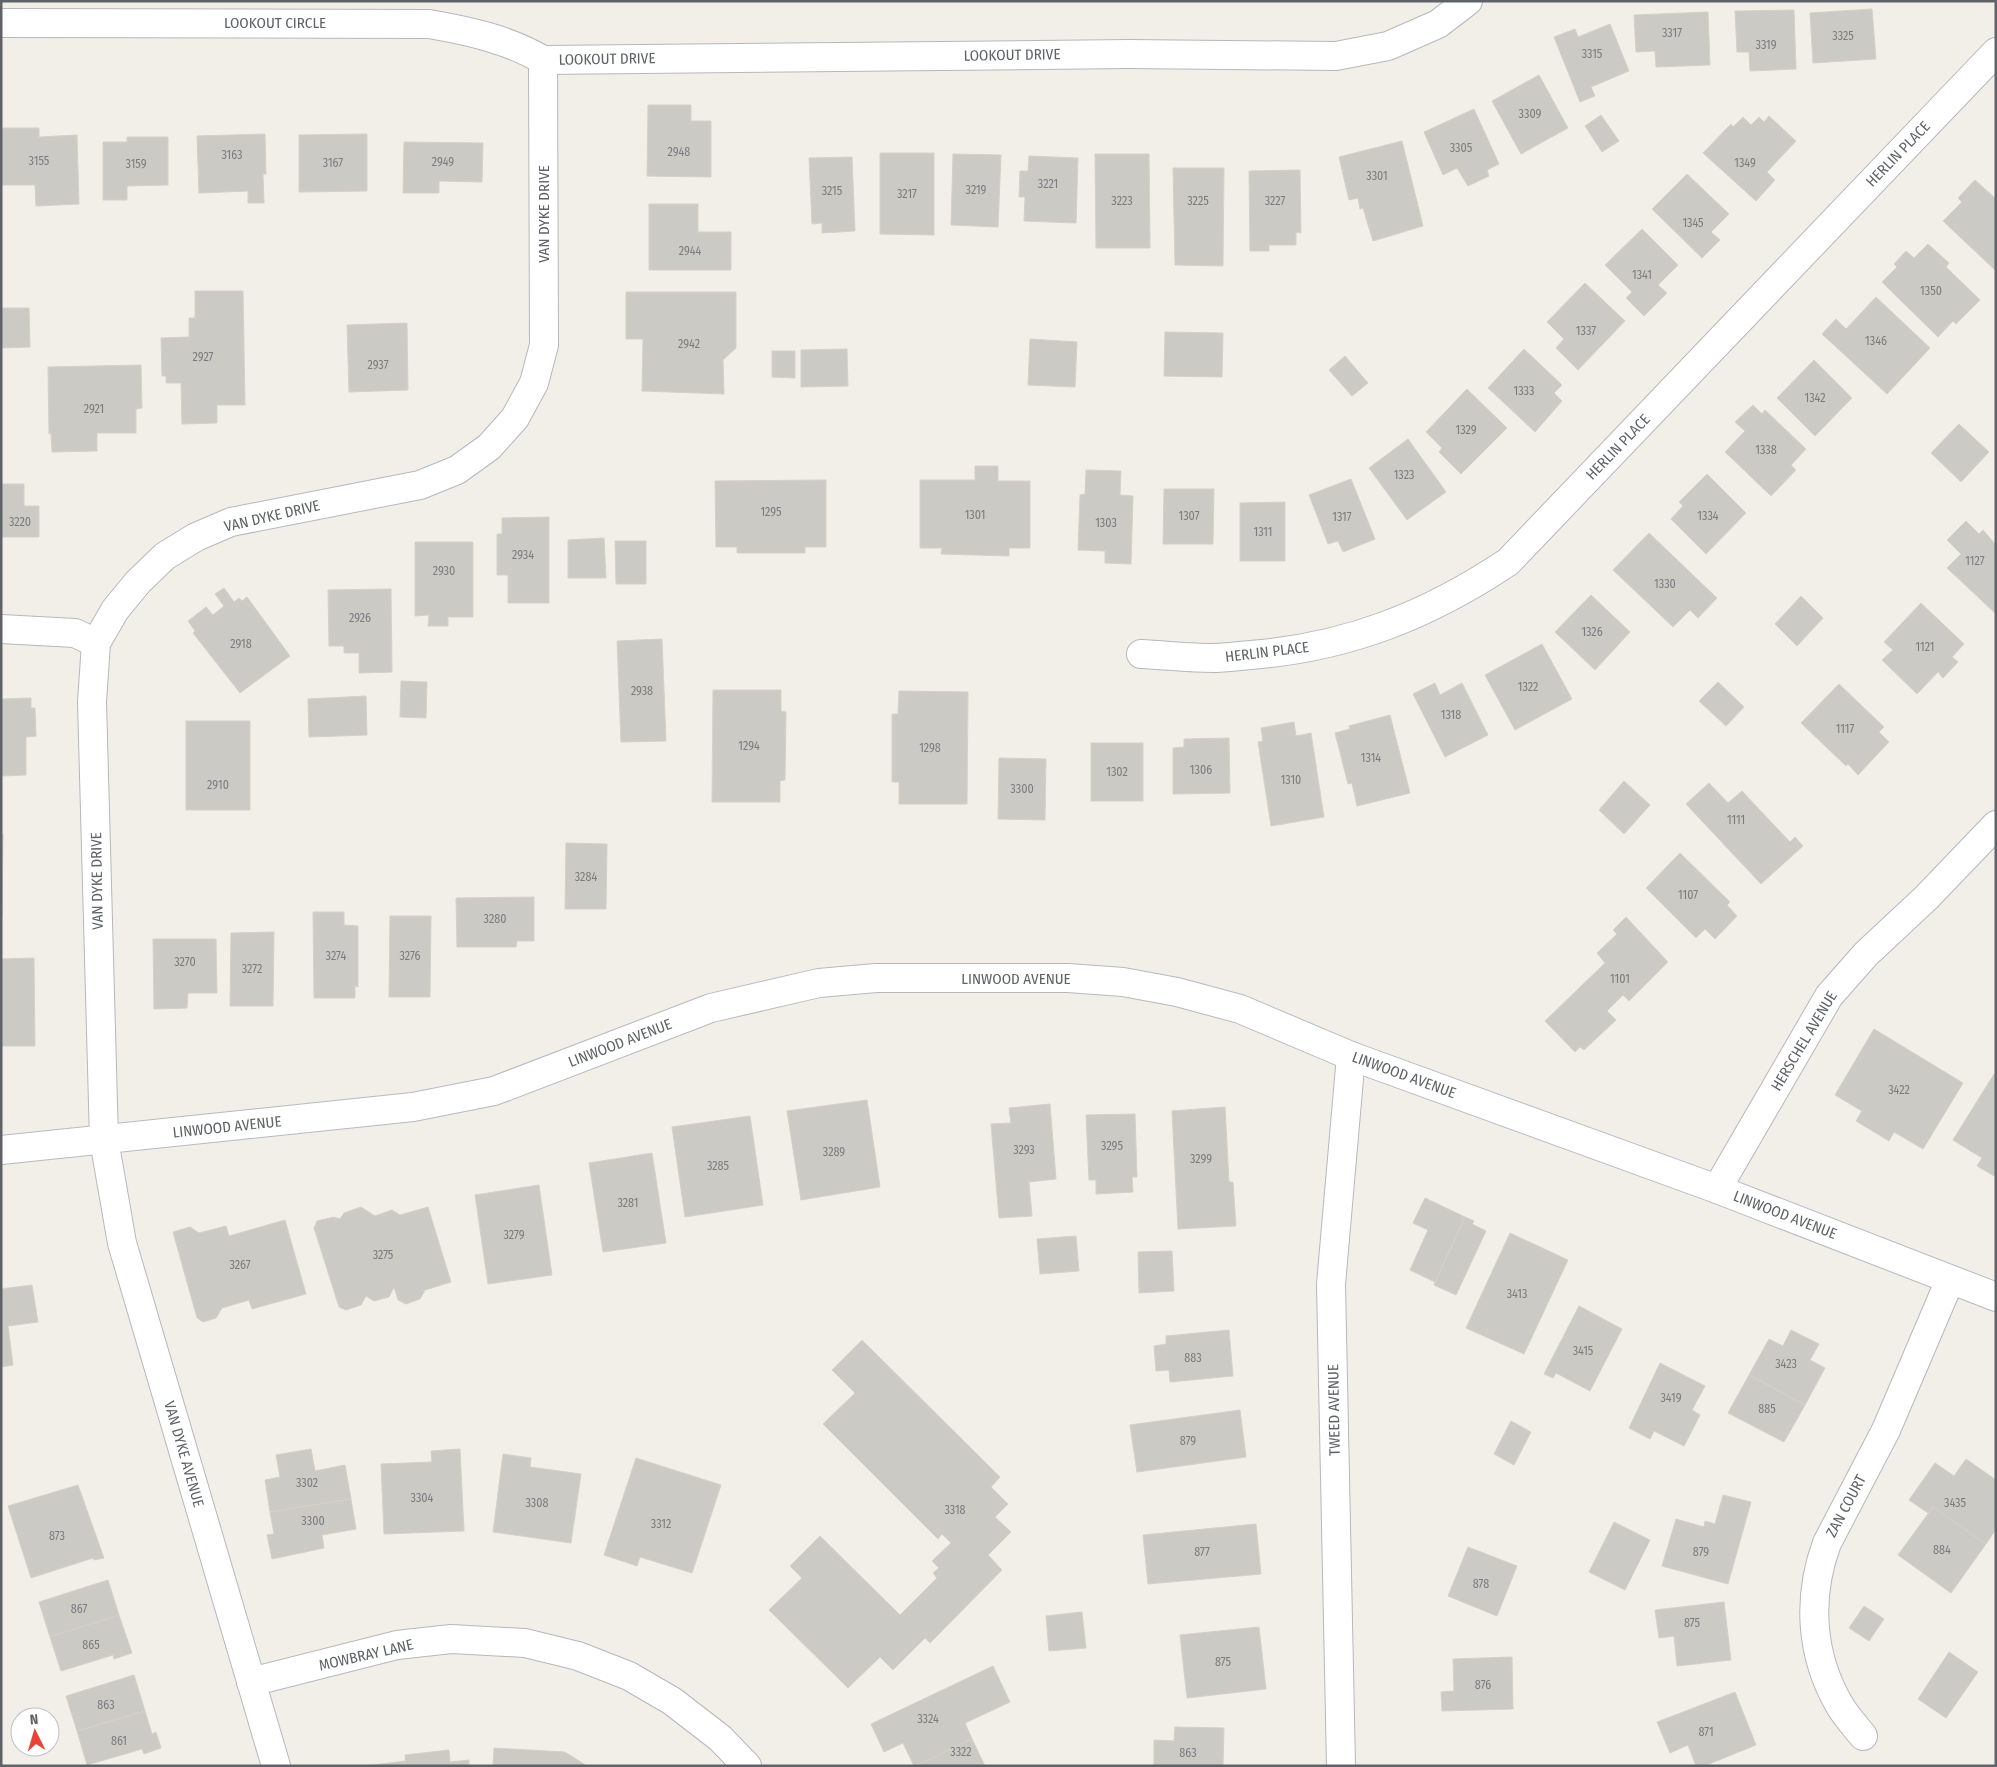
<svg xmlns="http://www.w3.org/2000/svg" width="1997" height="1767" font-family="'Fira Sans Condensed',sans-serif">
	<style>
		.building { fill: #cccac5; stroke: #d6d1c6 }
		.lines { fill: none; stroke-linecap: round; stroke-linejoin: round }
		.minor-casing { stroke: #b5b8bc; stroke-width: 30 }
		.secondary-casing { stroke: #b6babf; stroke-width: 30 }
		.minor { stroke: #fff; stroke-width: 28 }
		.secondary { stroke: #fff; stroke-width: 28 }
		.labels { text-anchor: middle; stroke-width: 4; stroke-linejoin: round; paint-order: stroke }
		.number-label { font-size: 12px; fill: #7a7d7f }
		.street-label { font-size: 15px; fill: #5f6368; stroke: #fff }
	</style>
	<rect width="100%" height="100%" fill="#f1efe8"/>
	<!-- building -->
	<g class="building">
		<path d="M1872 9 1876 59 1813 63 1810 13Z"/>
		<path d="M1794 10 1796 69 1750 71 1749 52H1737L1735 11Z"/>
		<path d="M1708 12 1710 65 1656 67 1655 51 1636 52 1634 15Z"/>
		<path d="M1610 24 1629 71 1591 87 1595 96 1580 102 1554 37 1575 29 1578 37Z"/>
		<path d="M1539 75 1568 128 1521 154 1492 101Z"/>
		<path d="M648 105H691V121H711V177L647 176Z"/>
		<path d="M1474 109 1499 164 1487 170 1489 176 1468 186 1457 168 1443 175 1424 132Z"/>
		<path d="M1601 115 1619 141 1602 152 1585 126Z"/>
		<path d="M1769 116 1796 141 1767 172 1775 180 1756 201 1703 153 1731 124 1733 127 1743 117 1751 125 1759 117 1764 122Z"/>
		<path d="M1 128H39V137L77 135 79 204 36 206 35 185H1Z"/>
		<path d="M265 134 266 174H263L264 203H248V191L199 193 197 136Z"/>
		<path d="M367 134V191L299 192V135Z"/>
		<path d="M127 137H168V185L127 186V200H103V142H127Z"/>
		<path d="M1402 141 1423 226 1373 241 1363 208 1360 209 1358 198 1349 200 1339 157Z"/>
		<path d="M404 142 483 143 482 182 439 181V193H403Z"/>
		<path d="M880 153H934V235L880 234Z"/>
		<path d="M953 154 1001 155 998 227 951 225Z"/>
		<path d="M1095 154H1149L1150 248H1096Z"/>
		<path d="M1029 156 1078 158 1076 223 1024 221 1025 197H1019L1020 171H1028Z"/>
		<path d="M852 157 855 231 822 233V223L812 224 809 158Z"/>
		<path d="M1173 168H1224L1223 266 1175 265Z"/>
		<path d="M1300 170 1301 233 1296 232V245H1269V251H1250L1249 171Z"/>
		<path d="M1687 174 1729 214 1711 232 1720 240 1702 258 1652 209Z"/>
		<path d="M1975 180 1996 199V271L1943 221 1962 202 1958 198Z"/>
		<path d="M649 204H698V232H731V270H649Z"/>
		<path d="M1642 229 1678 265 1658 285 1667 293 1644 316 1626 298 1632 292 1605 265Z"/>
		<path d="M1928 244 1949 263 1946 267 1980 300 1956 324 1953 321 1938 337 1882 282 1897 267 1894 264 1906 251 1914 258Z"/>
		<path d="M1585 283 1625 321 1578 370 1556 348 1564 339 1547 322Z"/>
		<path d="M195 291H243L245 405H217V423L182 424 181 383H166V376H162L161 338 189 337V318H195Z"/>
		<path d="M626 292H736V348L723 360 724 394 642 391 643 339H626Z"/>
		<path d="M1876 297 1930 348 1887 394 1822 334 1836 319 1846 329Z"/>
		<path d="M1 308H29L30 347 1 348Z"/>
		<path d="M407 323 408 390 349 392 347 325Z"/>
		<path d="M1165 332 1223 333 1222 377 1164 376Z"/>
		<path d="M1030 339 1077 342 1075 387 1028 385Z"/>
		<path d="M847 349 848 386 801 387V350Z"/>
		<path d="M1524 349 1562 385 1554 393 1562 401 1535 432 1488 388Z"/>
		<path d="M772 351H795V378L772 377Z"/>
		<path d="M1345 356 1368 383 1352 396 1329 370Z"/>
		<path d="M1814 360 1852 398 1815 436 1777 398Z"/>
		<path d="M141 365 142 408 136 409V433H97V451L52 452 51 433 49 434 48 367Z"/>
		<path d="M1467 389 1507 428 1461 474 1439 452 1442 448 1426 432Z"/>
		<path d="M1753 405 1762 414 1765 410 1806 449 1791 465 1796 470 1771 496 1725 452 1745 431 1735 422Z"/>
		<path d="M1959 424 1989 452 1961 482 1931 453Z"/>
		<path d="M1408 439 1446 492 1407 520 1369 468Z"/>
		<path d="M975 466H998V481H1030V548H1009V556L941 554 942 548H920V480H975Z"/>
		<path d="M1086 470 1121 471 1120 495 1133 496 1131 564 1105 563V551L1078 550 1080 495 1085 494Z"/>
		<path d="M1707 474 1746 513 1706 554 1671 519 1683 506 1679 502Z"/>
		<path d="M1351 479 1375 539 1343 552 1338 541 1328 544 1309 495Z"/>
		<path d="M826 480V547H805V553H737V547H716L715 481Z"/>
		<path d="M1 484H24V506H39V537H1Z"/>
		<path d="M1164 489H1214L1213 544H1163Z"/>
		<path d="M1285 502V561H1240V503Z"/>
		<path d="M549 517V603H508V575H497V534H502V518Z"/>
		<path d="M1966 521 1979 534 1983 530 1996 545V614L1947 568 1961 554 1947 540Z"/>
		<path d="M1649 533 1717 598 1698 618 1690 610 1673 627 1613 570Z"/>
		<path d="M604 538 606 578H568V540Z"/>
		<path d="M615 541H646V584H616Z"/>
		<path d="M415 542H473V617H448V626H428L429 615 415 616Z"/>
		<path d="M224 588 234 602 239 598 242 601 247 597 290 656 240 693 193 633 195 631 188 621 206 607 213 615 224 606 215 594Z"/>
		<path d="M391 589 392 672 359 673V653H344V646H329L328 590Z"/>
		<path d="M1591 595 1630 632 1595 670 1555 632Z"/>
		<path d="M1801 596 1823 618 1797 646 1775 624Z"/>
		<path d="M1921 603 1964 644 1952 657 1958 662 1943 678 1938 672 1917 694 1882 660 1893 650 1884 642Z"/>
		<path d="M662 639 666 741 621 742 617 641Z"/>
		<path d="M1542 644 1572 699 1515 730 1485 675Z"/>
		<path d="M401 681 427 682 426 718 400 717Z"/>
		<path d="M1718 682 1744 707 1726 726 1699 701Z"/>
		<path d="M1435 683 1440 695 1462 683 1488 735 1445 757 1413 694Z"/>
		<path d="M1839 684 1884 727 1879 732 1889 742 1858 775 1848 764 1846 766 1801 723Z"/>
		<path d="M713 690H781V711L786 712 785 780 780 781V802H712Z"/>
		<path d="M899 691 968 692 967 804H899V782H892V714H898Z"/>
		<path d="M366 696 367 735 309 737 308 699Z"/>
		<path d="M31 698V708H35L36 736 26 737V775L1 776V699Z"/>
		<path d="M1390 715 1410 793 1357 806 1352 783 1348 784 1335 733 1350 729 1349 726Z"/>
		<rect x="186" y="721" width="64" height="89"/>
		<path d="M1294 722 1296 736 1311 733 1324 817 1271 826 1258 742 1263 741 1261 728Z"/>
		<path d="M1229 738 1230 793 1173 794V748L1184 747V739Z"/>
		<rect x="1091" y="743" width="52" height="58"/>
		<path d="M999 758 1046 759 1045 820 998 819Z"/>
		<path d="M1624 781 1650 805 1624 834 1599 810Z"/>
		<path d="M1709 783 1728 803 1742 791 1790 842 1795 837 1803 846 1761 884 1686 804Z"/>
		<path d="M1 834H3L2 916H1Z"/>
		<path d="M566 843 607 844 606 909H565Z"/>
		<path d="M1680 853 1730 902 1727 905 1737 916 1715 939 1705 929 1696 938 1646 888Z"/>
		<path d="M534 897V941H517L516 947H457L456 898Z"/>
		<path d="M313 912H344V925L358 926V987L355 986V998H314Z"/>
		<path d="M390 916H431L430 997H389Z"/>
		<path d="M1626 917 1668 962 1629 1001 1623 995 1607 1011 1616 1020 1584 1050 1580 1047 1575 1052 1545 1021 1605 963 1597 953 1617 934 1613 930Z"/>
		<path d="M274 932 273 1006H230L231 933Z"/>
		<path d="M153 939H216L217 993H188L187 1008 154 1009Z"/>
		<path d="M34 958 35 1046H1V959Z"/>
		<path d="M1874 1029 1963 1083 1923 1149 1894 1132 1889 1141 1856 1121 1862 1111 1835 1095Z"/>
		<path d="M1994 1074 1996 1075V1177L1977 1166 1982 1158 1953 1140Z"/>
		<path d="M867 1100 880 1187 801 1200 787 1111Z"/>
		<path d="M1050 1104 1056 1179 1029 1182 1032 1216 999 1218 991 1124 1011 1123 1009 1108Z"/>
		<path d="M1225 1107 1229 1182H1233L1236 1226 1178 1229 1172 1111Z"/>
		<path d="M1135 1114 1137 1177H1132L1133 1192 1096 1194V1180H1089L1086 1115Z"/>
		<path d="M750 1116 763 1205 685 1217 672 1127Z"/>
		<path d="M652 1153 666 1243 603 1252 589 1163Z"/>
		<path d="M539 1185 552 1275 488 1284 475 1195Z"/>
		<path d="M1425 1198 1465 1217 1435 1282 1410 1270 1428 1230 1413 1223Z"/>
		<path d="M361 1207 375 1216 392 1210 400 1215 428 1207 451 1282 425 1290 420 1299 406 1304 398 1300 394 1287 389 1297 374 1301 366 1296 361 1305 346 1310 339 1307 314 1228 317 1221 334 1217 340 1219 344 1213Z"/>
		<path d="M1465 1217 1474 1221 1472 1224 1486 1231 1456 1295 1434 1285Z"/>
		<path d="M285 1220 306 1294 252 1309 249 1300 222 1308 216 1318 203 1322 197 1318 173 1232 190 1227 199 1233 226 1226 229 1236Z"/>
		<path d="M1510 1233 1568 1260 1524 1354 1466 1328Z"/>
		<path d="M1076 1236 1079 1271 1040 1274 1037 1239Z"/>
		<path d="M1172 1251 1174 1291 1139 1293 1138 1252Z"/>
		<path d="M32 1285 38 1322 8 1326 13 1365 1 1367V1289Z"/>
		<path d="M1579 1306 1622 1329 1590 1391 1556 1373 1553 1378 1544 1374Z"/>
		<path d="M1229 1330 1233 1376 1170 1382 1169 1370 1156 1371 1154 1346 1166 1344V1336Z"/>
		<path d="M1791 1330 1819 1344 1810 1360 1825 1368 1805 1405 1749 1375 1769 1339 1783 1346Z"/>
		<path d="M862 1340 1000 1477 991 1487 1008 1504 995 1517 1011 1532 988 1555 1002 1570 930 1643 925 1638 893 1670 880 1657 848 1688 769 1610 802 1578 790 1566 820 1536 900 1615 937 1578 933 1573 939 1568 932 1561 951 1543 942 1534 938 1539 823 1424 855 1393 832 1370Z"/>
		<path d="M1660 1363 1705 1386 1692 1410 1700 1415 1684 1446 1654 1431 1650 1439 1629 1428Z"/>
		<path d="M1749 1375 1805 1405 1784 1442 1728 1413Z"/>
		<path d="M1240 1410 1246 1457 1137 1472 1130 1425Z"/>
		<path d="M1511 1421 1531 1432 1514 1465 1494 1454Z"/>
		<path d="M311 1449 315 1471 345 1465 351 1499 270 1512 265 1480 280 1477 276 1455Z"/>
		<path d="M460 1449 464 1531 384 1534 381 1464 432 1462 431 1451Z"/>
		<path d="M503 1454 531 1458 530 1467 581 1474 571 1543 493 1532Z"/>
		<path d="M636 1458 721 1485 692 1573 640 1557 637 1566 604 1555Z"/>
		<path d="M1966 1459 1996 1480V1529L1986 1544 1933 1507 1928 1513 1909 1500 1935 1463 1954 1476Z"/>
		<path d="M78 1485 104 1558 94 1560 93 1558 31 1578 8 1506Z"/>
		<path d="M1723 1495 1751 1502 1728 1584 1662 1566 1676 1519 1704 1527 1705 1521 1715 1524Z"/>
		<path d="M351 1499 356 1529 322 1535 324 1548 272 1559 267 1535 274 1534 270 1512Z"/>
		<path d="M1933 1507 1986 1544 1951 1593 1898 1555Z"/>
		<path d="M1614 1522 1650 1540 1625 1590 1589 1572Z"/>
		<path d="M1256 1524 1261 1574 1148 1584 1143 1535Z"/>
		<path d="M1468 1547 1517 1566 1497 1616 1448 1596Z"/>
		<path d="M108 1580 119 1615 50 1637 39 1602Z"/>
		<path d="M1724 1602 1731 1660 1677 1666 1674 1636 1659 1638 1655 1610Z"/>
		<path d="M1864 1606 1884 1619 1869 1641 1849 1628Z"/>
		<path d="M1082 1612 1086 1648 1049 1651 1046 1616Z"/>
		<path d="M119 1615 132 1653 114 1659 113 1655 61 1671 50 1637Z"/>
		<path d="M1259 1627 1266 1689 1187 1698 1180 1635Z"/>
		<path d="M1949 1652 1978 1672 1946 1718 1918 1699Z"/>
		<path d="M1512 1657 1513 1709 1442 1711 1441 1692 1454 1691 1453 1659Z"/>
		<path d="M993 1666 1010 1702 965 1723 972 1739 916 1766H914L903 1743 884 1752 871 1724Z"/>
		<path d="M134 1675 145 1711 77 1731 66 1696Z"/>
		<path d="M1735 1692 1756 1745 1704 1766H1696L1688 1745 1670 1753 1657 1722Z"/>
		<path d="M145 1711 152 1734 156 1732 161 1748 144 1754 142 1749 87 1765 77 1731Z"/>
		<path d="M1175 1727 1224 1728 1223 1766H1154V1740L1174 1741Z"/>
		<path d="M972 1739 985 1766H916Z"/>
		<path d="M494 1748 565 1752 587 1766H493Z"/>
		<path d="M449 1750 450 1762 469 1760V1766H406L405 1755Z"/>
		<path d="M405 1761 406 1766H366Z"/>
	</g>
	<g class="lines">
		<defs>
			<g id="minor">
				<path d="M1 23 429 24C469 31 507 39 543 60"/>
				<path d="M543 60 1129 54 1336 56 1388 46 1438 24 1468 1"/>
				<path d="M1 629 75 633 96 643"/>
				<path d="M1141 654C1165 655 1189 658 1213 658 1225 658 1238 656 1251 655 1348 647 1427 616 1508 562L1996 52"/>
				<path d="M1717 1189 1829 996 1866 954 1926 898 1996 825"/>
				<path d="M251 1682 397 1645 451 1639 525 1643 578 1656 629 1676 672 1701 720 1738 747 1766"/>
				<path d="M1863 1736C1855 1726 1846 1716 1840 1706 1810 1655 1807 1597 1827 1543L1886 1430 1950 1280"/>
				<path d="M276 1766 122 1243 104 1140 92 702 96 643 115 610 138 582 165 556 196 537 231 522 420 485 457 470 489 447 515 418 534 383 544 345 543 60"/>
				<path d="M1341 1766 1331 1284 1351 1056"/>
			</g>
			<path id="secondary" d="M1 1150 413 1107 494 1091 711 1008 819 983 876 978H1068L1123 982 1177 992 1240 1009 1351 1056 1717 1189 1996 1297"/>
		</defs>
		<!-- minor casing -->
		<use href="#minor" class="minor-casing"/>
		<!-- secondary casing -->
		<use href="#secondary" class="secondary-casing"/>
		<!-- minor -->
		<use href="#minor" class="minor"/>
		<!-- secondary -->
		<use href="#secondary" class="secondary"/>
	</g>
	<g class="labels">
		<!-- number labels -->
		<g class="number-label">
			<text x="1672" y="37">3317</text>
			<text x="1843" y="40">3325</text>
			<text x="1766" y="49">3319</text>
			<text x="1592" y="58">3315</text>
			<text x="1530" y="118">3309</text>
			<text x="1461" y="152">3305</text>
			<text x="679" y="156">2948</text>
			<text x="232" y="159">3163</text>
			<text x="39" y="165">3155</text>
			<text x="443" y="166">2949</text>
			<text x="333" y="167">3167</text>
			<text x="1745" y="167">1349</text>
			<text x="136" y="168">3159</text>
			<text x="1377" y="180">3301</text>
			<text x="1048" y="188">3221</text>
			<text x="976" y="194">3219</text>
			<text x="832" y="195">3215</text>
			<text x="907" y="198">3217</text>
			<text x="1122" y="205">3223</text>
			<text x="1198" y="205">3225</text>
			<text x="1275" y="205">3227</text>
			<text x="1693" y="227">1345</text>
			<text x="690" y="255">2944</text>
			<text x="1642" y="279">1341</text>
			<text x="1931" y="295">1350</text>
			<text x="1586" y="335">1337</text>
			<text x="1876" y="345">1346</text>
			<text x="689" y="348">2942</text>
			<text x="203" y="361">2927</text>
			<text x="378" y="369">2937</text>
			<text x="1524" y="395">1333</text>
			<text x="1815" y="402">1342</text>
			<text x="94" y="413">2921</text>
			<text x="1466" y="434">1329</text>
			<text x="1766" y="454">1338</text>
			<text x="1404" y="479">1323</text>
			<text x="771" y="516">1295</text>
			<text x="975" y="519">1301</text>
			<text x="1189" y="520">1307</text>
			<text x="1708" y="520">1334</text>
			<text x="1342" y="521">1317</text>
			<text x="20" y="526">3220</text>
			<text x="1106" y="527">1303</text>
			<text x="1263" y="536">1311</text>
			<text x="523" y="559">2934</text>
			<text x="1975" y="565">1127</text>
			<text x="444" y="575">2930</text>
			<text x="1665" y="588">1330</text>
			<text x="360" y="622">2926</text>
			<text x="1592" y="636">1326</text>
			<text x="241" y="648">2918</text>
			<text x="1925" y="651">1121</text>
			<text x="1528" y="691">1322</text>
			<text x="642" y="695">2938</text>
			<text x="1451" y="719">1318</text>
			<text x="1845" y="733">1117</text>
			<text x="749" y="750">1294</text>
			<text x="930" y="752">1298</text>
			<text x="1371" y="762">1314</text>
			<text x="1201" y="774">1306</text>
			<text x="1117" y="776">1302</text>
			<text x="1291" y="784">1310</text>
			<text x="218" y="789">2910</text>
			<text x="1022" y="793">3300</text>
			<text x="1736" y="824">1111</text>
			<text x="586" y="881">3284</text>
			<text x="1688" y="899">1107</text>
			<text x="495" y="923">3280</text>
			<text x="336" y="960">3274</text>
			<text x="410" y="960">3276</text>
			<text x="185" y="966">3270</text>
			<text x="252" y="973">3272</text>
			<text x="1620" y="983">1101</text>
			<text x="1899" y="1094">3422</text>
			<text x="1112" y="1150">3295</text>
			<text x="1024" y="1154">3293</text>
			<text x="834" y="1156">3289</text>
			<text x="1201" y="1163">3299</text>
			<text x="718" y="1170">3285</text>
			<text x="628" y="1207">3281</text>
			<text x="514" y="1239">3279</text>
			<text x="383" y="1259">3275</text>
			<text x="240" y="1269">3267</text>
			<text x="1517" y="1298">3413</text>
			<text x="1583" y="1355">3415</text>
			<text x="1193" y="1362">883</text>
			<text x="1786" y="1368">3423</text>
			<text x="1671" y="1402">3419</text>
			<text x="1767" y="1413">885</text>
			<text x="1188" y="1445">879</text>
			<text x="307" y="1487">3302</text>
			<text x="422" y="1502">3304</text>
			<text x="537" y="1507">3308</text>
			<text x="1955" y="1507">3435</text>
			<text x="955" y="1514">3318</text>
			<text x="313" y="1525">3300</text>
			<text x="661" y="1528">3312</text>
			<text x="57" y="1540">873</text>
			<text x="1942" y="1554">884</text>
			<text x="1202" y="1556">877</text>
			<text x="1701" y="1556">879</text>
			<text x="1481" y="1588">878</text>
			<text x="79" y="1613">867</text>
			<text x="1692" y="1627">875</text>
			<text x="91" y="1649">865</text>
			<text x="1223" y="1666">875</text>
			<text x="1483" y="1689">876</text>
			<text x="106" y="1709">863</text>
			<text x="928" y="1723">3324</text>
			<text x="1706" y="1736">871</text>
			<text x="119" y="1745">861</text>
			<text x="961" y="1756">3322</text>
			<text x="1188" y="1757">863</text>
		</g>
		<!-- street labels -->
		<g class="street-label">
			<text x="275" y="28">LOOKOUT CIRCLE</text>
			<text transform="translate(1012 55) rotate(-1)" y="5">LOOKOUT DRIVE</text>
			<text transform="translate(607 59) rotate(-1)" y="5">LOOKOUT DRIVE</text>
			<text transform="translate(1898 154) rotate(-46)" y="5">HERLIN PLACE</text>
			<text transform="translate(544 214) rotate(-90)" y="5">VAN DYKE DRIVE</text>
			<text transform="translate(1618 447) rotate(-46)" y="5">HERLIN PLACE</text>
			<text transform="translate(272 516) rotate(-13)" y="5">VAN DYKE DRIVE</text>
			<text transform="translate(1267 652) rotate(-7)" y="5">HERLIN PLACE</text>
			<text transform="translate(97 881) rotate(-91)" y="5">VAN DYKE DRIVE</text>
			<text x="1016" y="984">LINWOOD AVENUE</text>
			<text transform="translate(1804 1041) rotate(-59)" y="5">HERSCHEL AVENUE</text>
			<text transform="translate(620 1043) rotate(-21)" y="5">LINWOOD AVENUE</text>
			<text transform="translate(1404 1075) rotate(20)" y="5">LINWOOD AVENUE</text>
			<text transform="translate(227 1127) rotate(-6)" y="5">LINWOOD AVENUE</text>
			<text transform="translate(1785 1215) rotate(21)" y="5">LINWOOD AVENUE</text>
			<text transform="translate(1334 1410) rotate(-91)" y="5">TWEED AVENUE</text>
			<text transform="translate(184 1454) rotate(74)" y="5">VAN DYKE AVENUE</text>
			<text transform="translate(1846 1506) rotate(-62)" y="5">ZAN COURT</text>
			<text transform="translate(366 1655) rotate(-13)" y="5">MOWBRAY LANE</text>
		</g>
	</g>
	<!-- border -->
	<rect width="1997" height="1767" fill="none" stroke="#5f6368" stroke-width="5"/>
	<!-- north arrow -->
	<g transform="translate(35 1732) rotate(355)"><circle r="24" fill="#ffffff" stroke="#bfc1c3"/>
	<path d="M0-4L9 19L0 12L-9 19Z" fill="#ea4335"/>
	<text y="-8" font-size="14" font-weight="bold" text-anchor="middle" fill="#5f6368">N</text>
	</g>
</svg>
